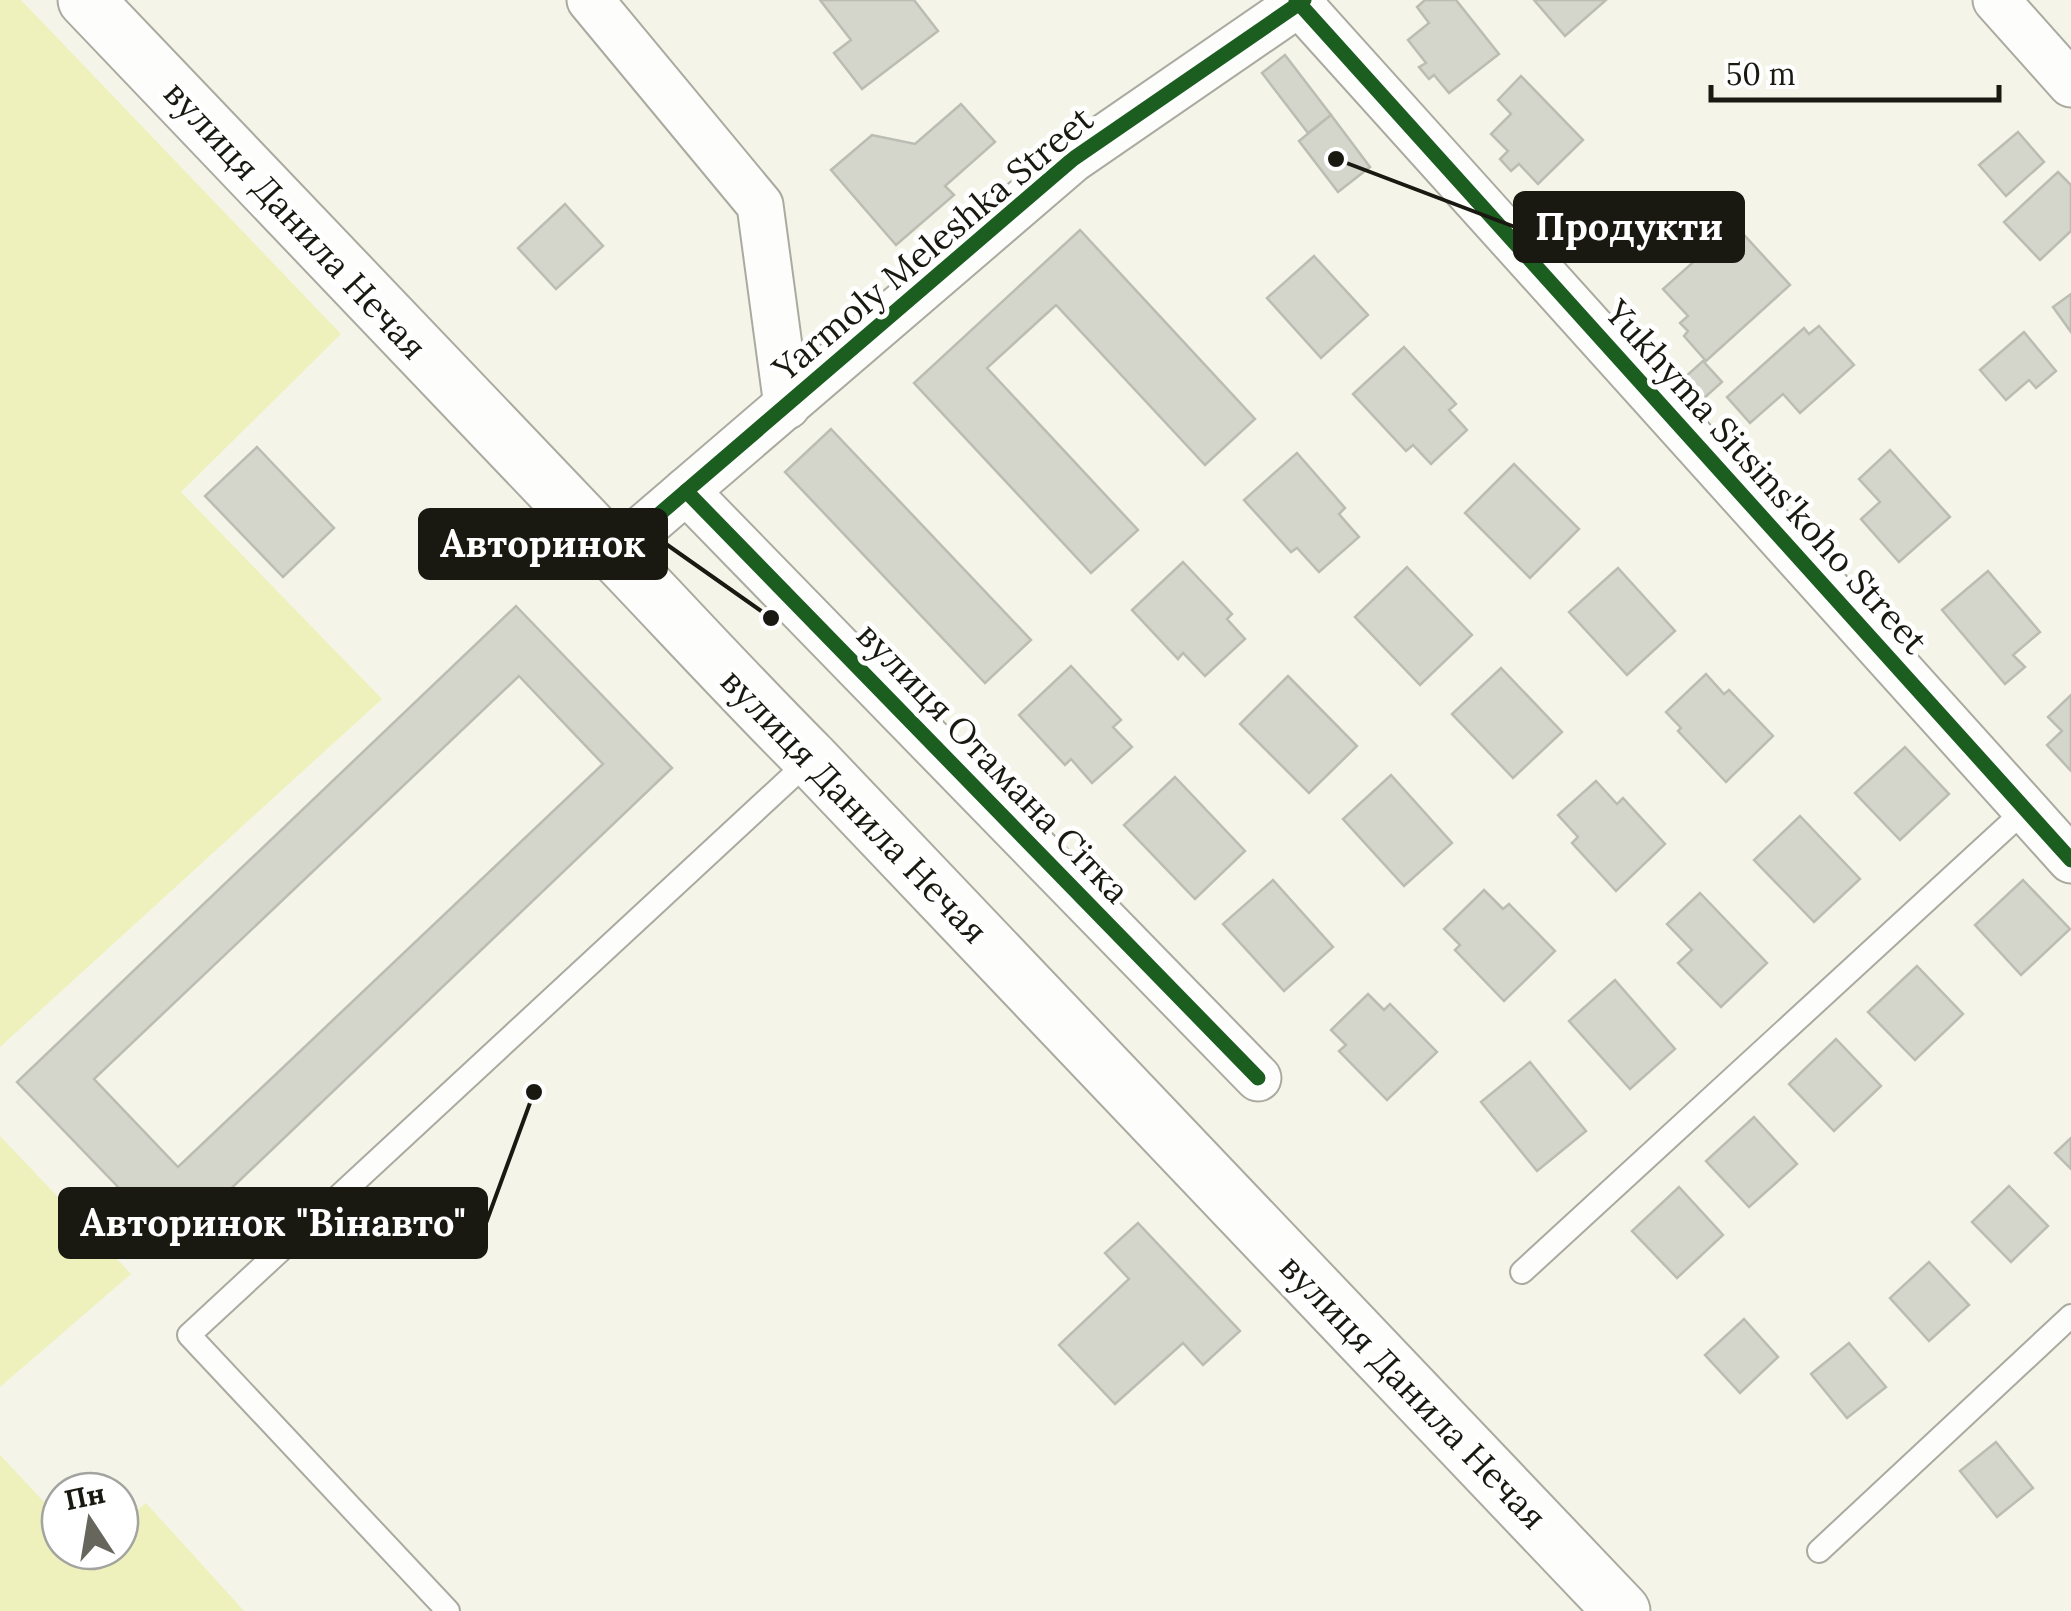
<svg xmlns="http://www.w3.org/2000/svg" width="2071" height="1611" font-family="Lora,serif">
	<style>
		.green { fill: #eef1bb }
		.building { fill: #d4d5cb; stroke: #bbbcb2; stroke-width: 2.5; fill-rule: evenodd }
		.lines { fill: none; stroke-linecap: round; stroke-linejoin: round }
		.lane-casing { stroke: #aaaaa0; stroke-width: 26 }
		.street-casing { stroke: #aaaaa0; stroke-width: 49 }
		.secondary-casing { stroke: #aaaaa0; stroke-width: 59 }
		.lane { stroke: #fdfefc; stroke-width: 22 }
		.street { stroke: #fdfefc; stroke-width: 45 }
		.secondary { stroke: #fdfefc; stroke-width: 55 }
		.cycleway-casing { stroke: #fff; stroke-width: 21 }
		.cycleway { stroke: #1b5e20; stroke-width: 15 }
		.labels { text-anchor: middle; stroke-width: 10; stroke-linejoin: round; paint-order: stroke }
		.street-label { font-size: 35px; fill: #191911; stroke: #fff }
		.leader { fill: none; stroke: #191911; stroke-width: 4 }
		.callout-dot { fill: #191911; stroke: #fff; stroke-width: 4 }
		.callout { fill: #191911; stroke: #191911; stroke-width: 4 }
		.callout-label { font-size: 38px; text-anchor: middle; font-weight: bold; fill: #fff }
	</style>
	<rect width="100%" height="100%" fill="#f4f5e8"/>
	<!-- green -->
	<g class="green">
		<path d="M0 0H21L341 334 181 492 382 699 0 1047Z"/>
		<path d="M0 1136 131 1274 0 1387Z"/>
		<path d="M0 1455 60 1519V1551H120V1525L146 1503 244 1611H0Z"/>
	</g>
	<!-- building -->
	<g class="building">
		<path d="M820 0H914L938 31 862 89 834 53 851 40Z"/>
		<path d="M1425 0H1456L1499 54 1449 93 1434 75 1429 79 1419 67 1426 63 1408 40 1429 23 1417 7Z"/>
		<path d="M1534 0H1606L1565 36Z"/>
		<path d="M1285 55 1331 115 1308 133 1262 73Z"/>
		<path d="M1521 76 1583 140 1538 184 1519 164 1511 171 1500 159 1508 151 1491 134 1511 114 1498 100Z"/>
		<path d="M961 104 995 142 945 186 954 195 896 245 831 170 872 135 915 144Z"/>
		<path d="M1331 115 1370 167 1338 192 1299 141Z"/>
		<path d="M2018 132 2044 162 2006 196 1979 165Z"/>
		<path d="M2058 172 2071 185V231L2040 260 2004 222Z"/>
		<path d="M565 204 603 246 556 289 518 248Z"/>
		<path d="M1735 225 1790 285 1706 361 1684 336 1688 331 1680 323 1688 316 1663 289Z"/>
		<path d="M1080 230 1255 419 1205 465 1056 305 987 368 1138 530 1091 573 914 383Z"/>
		<path d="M1314 256 1368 315 1321 358 1267 298Z"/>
		<path d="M2071 294V332L2053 307Z"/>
		<path d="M1819 326 1854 365 1800 413 1783 394 1750 423 1727 397 1804 328 1809 334Z"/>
		<path d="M2024 332 2056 371 2036 388 2029 380 2006 400 1980 370Z"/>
		<path d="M1404 347 1456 404 1449 410 1467 430 1431 464 1413 445 1406 451 1353 394Z"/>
		<path d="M1703 361 1722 382 1693 408 1674 387Z"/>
		<path d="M831 429 1031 640 985 683 785 472Z"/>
		<path d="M257 447 334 528 283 577 205 496Z"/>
		<path d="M1890 450 1950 517 1899 562 1861 519 1880 502 1859 479Z"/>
		<path d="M1297 453 1345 508 1339 514 1359 537 1319 572 1297 548 1291 552 1244 500Z"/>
		<path d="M1514 464 1579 529 1530 578 1465 513Z"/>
		<path d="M1183 562 1232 614 1227 619 1245 639 1205 676 1183 653 1178 659 1132 610Z"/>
		<path d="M1407 567 1472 635 1420 685 1355 617Z"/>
		<path d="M1618 568 1675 631 1627 675 1569 612Z"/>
		<path d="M1988 571 2040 632 2013 655 2025 667 2005 684 1942 610Z"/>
		<path d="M516 606 672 768 173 1244 17 1082ZM519 676 603 764 178 1167 94 1079Z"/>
		<path d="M1071 666 1121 720 1113 727 1132 747 1092 783 1071 759 1065 765 1019 715Z"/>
		<path d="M1501 668 1562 732 1513 778 1452 714Z"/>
		<path d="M1706 674 1724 694 1729 690 1773 736 1726 782 1678 731 1681 728 1666 712Z"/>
		<path d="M1288 676 1357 746 1309 793 1240 724Z"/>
		<path d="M2071 695V771L2047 745 2062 731 2048 717Z"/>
		<path d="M1905 747 1949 794 1900 840 1855 793Z"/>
		<path d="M1391 775 1452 843 1404 886 1343 819Z"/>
		<path d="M1175 777 1245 851 1195 899 1124 825Z"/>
		<path d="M1596 781 1617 804 1623 798 1665 844 1616 891 1572 843 1578 837 1558 815Z"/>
		<path d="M1800 816 1860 879 1814 922 1754 860Z"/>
		<path d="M1273 880 1333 947 1284 991 1223 924Z"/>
		<path d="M2023 880 2070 929 2021 975 1975 925Z"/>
		<path d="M1484 890 1503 909 1509 904 1555 951 1504 1001 1455 950 1460 945 1444 929Z"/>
		<path d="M1700 893 1767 963 1721 1007 1678 963 1692 950 1667 924Z"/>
		<path d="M1917 966 1963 1014 1915 1060 1868 1012Z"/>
		<path d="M1615 980 1675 1049 1630 1089 1569 1021Z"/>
		<path d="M1368 994 1384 1010 1390 1004 1437 1052 1387 1100 1339 1051 1346 1045 1331 1030Z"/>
		<path d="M1836 1039 1881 1086 1834 1131 1789 1084Z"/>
		<path d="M1530 1062 1586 1131 1537 1171 1481 1102Z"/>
		<path d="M1754 1117 1797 1164 1749 1207 1706 1161Z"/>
		<path d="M2071 1138V1169L2055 1153Z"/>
		<path d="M2009 1186 2048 1226 2011 1262 1972 1222Z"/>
		<path d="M1679 1187 1723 1235 1677 1278 1632 1231Z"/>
		<path d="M1138 1223 1240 1331 1203 1365 1183 1343 1115 1404 1059 1345 1129 1279 1105 1253Z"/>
		<path d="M1929 1262 1969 1305 1929 1341 1890 1298Z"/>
		<path d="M1744 1319 1778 1357 1740 1393 1705 1355Z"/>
		<path d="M1849 1343 1886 1387 1847 1418 1811 1374Z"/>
		<path d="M1996 1442 2033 1488 1997 1517 1960 1471Z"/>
	</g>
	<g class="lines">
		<defs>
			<g id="lane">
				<path d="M1522 1272 2025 810"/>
				<path d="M1819 1551 2071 1316"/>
				<path d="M448 1611 189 1335 811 759"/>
			</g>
			<g id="street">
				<path d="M590 0 760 205 787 406"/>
				<path d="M1296 0 2071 860"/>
				<path d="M1996 0 2071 84"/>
				<path d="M686 491 1258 1078"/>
				<path d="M614 553 1073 159 1304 0"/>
			</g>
			<path id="secondary" d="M86 0C261 184 436 367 611 550 678 620 743 691 811 759L1622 1611"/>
		</defs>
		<!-- lane casing -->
		<use href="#lane" class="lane-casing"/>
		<!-- street casing -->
		<use href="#street" class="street-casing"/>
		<!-- secondary casing -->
		<use href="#secondary" class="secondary-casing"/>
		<!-- lane -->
		<use href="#lane" class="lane"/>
		<!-- street -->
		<use href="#street" class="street"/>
		<!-- secondary -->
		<use href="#secondary" class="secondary"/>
		<defs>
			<g id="cycleway">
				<path d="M1296 0 2071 860"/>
				<path d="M686 491 1258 1078"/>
				<path d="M614 553 1073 159 1304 0"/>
			</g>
		</defs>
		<!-- cycleway casing -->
		<use href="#cycleway" class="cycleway-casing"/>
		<!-- cycleway -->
		<use href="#cycleway" class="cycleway"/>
	</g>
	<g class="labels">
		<!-- street labels -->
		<g class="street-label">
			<text transform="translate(295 220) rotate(47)" y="12">вулиця Данила Нечая</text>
			<text transform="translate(933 244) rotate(-40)" y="12">Yarmoly Meleshka Street</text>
			<text transform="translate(1766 477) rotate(48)" y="12">Yukhyma Sitsins'koho Street</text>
			<text transform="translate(993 763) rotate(46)" y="12">вулиця Отамана Сітка</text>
			<text transform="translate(854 806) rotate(46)" y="12">вулиця Данила Нечая</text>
			<text transform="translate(1413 1392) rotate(46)" y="12">вулиця Данила Нечая</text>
		</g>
	</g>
	<!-- callouts -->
	<path class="leader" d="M1336 159L1515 227M771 618L666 544M534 1092L486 1223"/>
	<g class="callout-dot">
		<circle cx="1336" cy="159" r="10"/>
		<circle cx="771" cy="618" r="10"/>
		<circle cx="534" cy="1092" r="10"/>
	</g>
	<g class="callout">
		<rect x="1515" y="193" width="228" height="68" rx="10"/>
		<rect x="420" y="510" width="246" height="68" rx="10"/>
		<rect x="60" y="1189" width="426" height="68" rx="10"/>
	</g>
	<g class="callout-label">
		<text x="1629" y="240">Продукти</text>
		<text x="543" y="557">Авторинок</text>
		<text x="273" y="1236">Авторинок "Вінавто"</text>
	</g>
	<!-- north arrow -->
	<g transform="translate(90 1521) rotate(348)"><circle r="48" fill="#ffffff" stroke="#a3a3a0" stroke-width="2.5"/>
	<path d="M0-8L18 38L0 25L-18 38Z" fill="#66665c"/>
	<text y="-15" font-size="28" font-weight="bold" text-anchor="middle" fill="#191911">Пн</text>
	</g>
	<!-- scale -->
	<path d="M1711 85v15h288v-15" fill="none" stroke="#191911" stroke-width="5"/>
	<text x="1726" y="85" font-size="30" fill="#191911" stroke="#ffffff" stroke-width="8" paint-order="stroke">50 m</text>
</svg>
